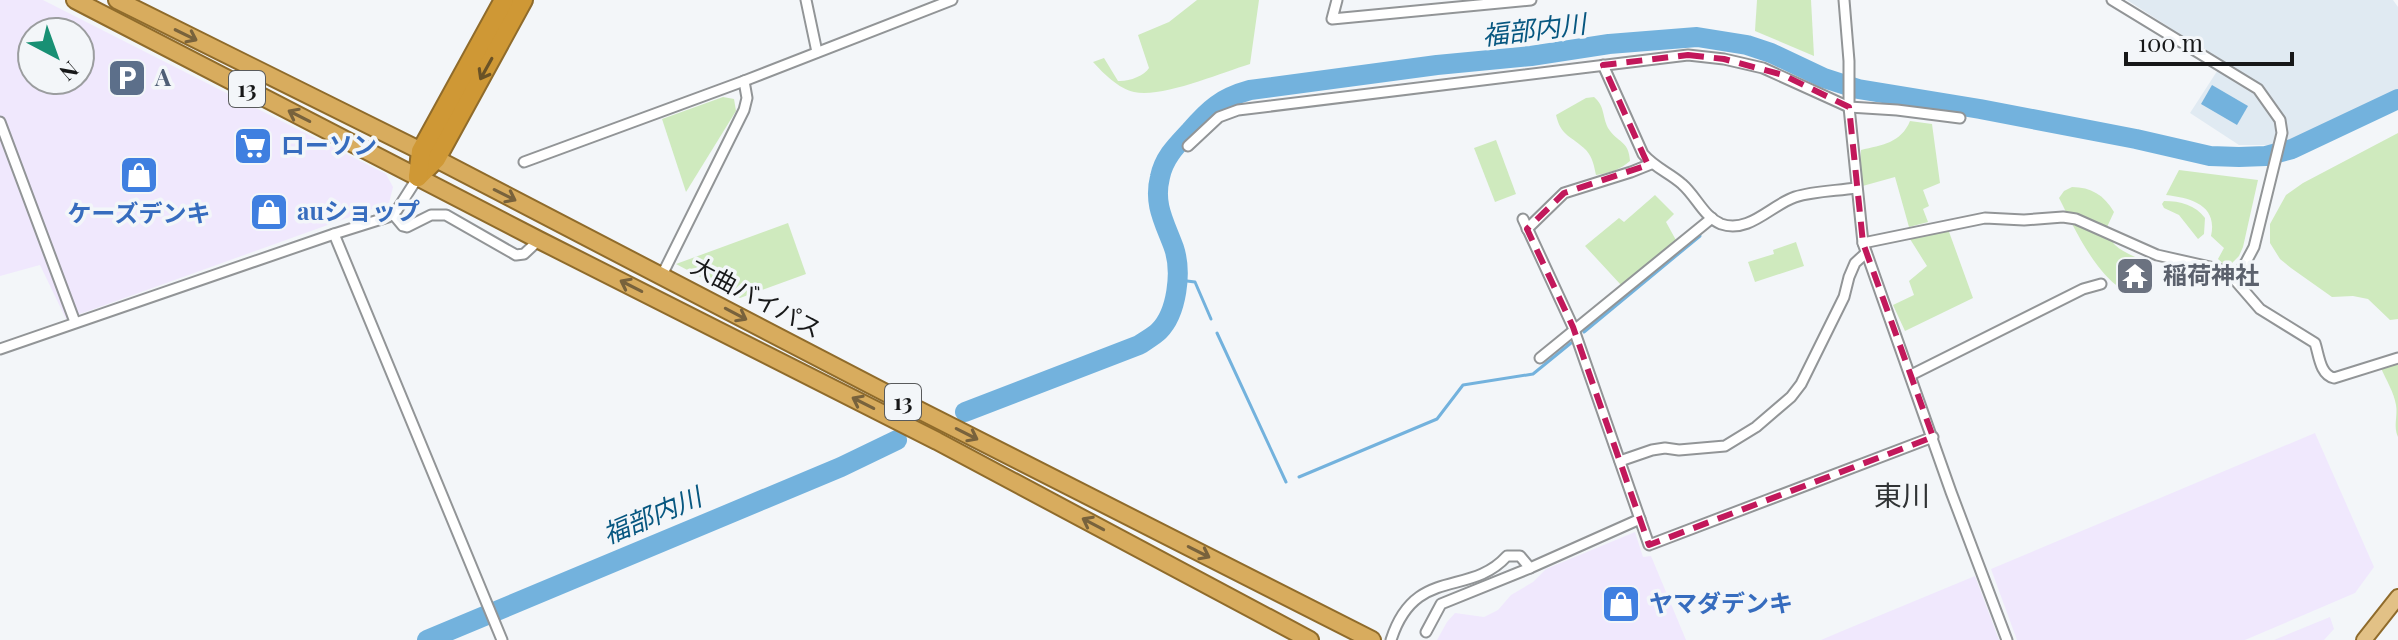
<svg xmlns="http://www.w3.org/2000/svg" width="2398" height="640" font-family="'Playfair Display','Noto Sans JP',serif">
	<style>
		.commercial { fill: #f0e8fd; fill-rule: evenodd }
		.built { fill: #e0eaf2 }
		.green { fill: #cfeabe }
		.water { fill: #73b2dd }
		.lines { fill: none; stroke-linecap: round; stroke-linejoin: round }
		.stream { stroke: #73b2dd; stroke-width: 3 }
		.river { stroke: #73b2dd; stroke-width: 20 }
		.minor-casing { stroke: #929597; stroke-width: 13 }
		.primary-casing { stroke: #8f6b2b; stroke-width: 18 }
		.trunk-casing { stroke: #8f6b2b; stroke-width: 20 }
		.motorway-casing { stroke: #8f6b2b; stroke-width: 22 }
		.minor { stroke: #fff; stroke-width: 9 }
		.primary { stroke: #e2c186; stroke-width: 14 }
		.trunk { stroke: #d8ac5e; stroke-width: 16 }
		.motorway { stroke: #cf9835; stroke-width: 18 }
		.oneway { stroke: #78623c }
		.oneway2 { stroke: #6a5226 }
		.marked { fill: none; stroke: #c2185b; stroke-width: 6; stroke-dasharray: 16 10; stroke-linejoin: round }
		.labels { text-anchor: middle; stroke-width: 7; stroke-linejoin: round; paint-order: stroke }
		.shield { fill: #f3f6f9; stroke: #595b5c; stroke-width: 2 }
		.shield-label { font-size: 22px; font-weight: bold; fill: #171819 }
		.service-label { font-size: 24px; font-weight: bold; fill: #4e5e75; stroke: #f3f6f9; text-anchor: start }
		.shop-label { font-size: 24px; font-weight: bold; fill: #366cbe; stroke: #f3f6f9; text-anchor: start }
		.worship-label { font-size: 24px; font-weight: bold; fill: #5b616d; stroke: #f3f6f9; text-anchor: start }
		.street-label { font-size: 24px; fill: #171819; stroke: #f3f6f9 }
		.water-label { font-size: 26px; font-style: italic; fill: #075780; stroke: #f3f6f9 }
		.quarter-label { font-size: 28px; fill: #303335; stroke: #f3f6f9 }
	</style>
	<rect width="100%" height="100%" fill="#f3f6f9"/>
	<!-- commercial -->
	<g class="commercial">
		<path d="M0 0H43L386 174 393 187 389 203 66 319 40 265 0 276ZM32 32H80V80H32Z"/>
		<path d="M2315 433 2374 567 2355 593 2245 640H2017L1991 569Z"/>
		<path d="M1635 532 1643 557 1651 556 1686 640H1437L1447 622 1455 613 1484 617 1498 610 1511 595 1533 582 1546 569Z"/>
		<path d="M1975 576 1999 640H1821L1847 629Z"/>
		<path d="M2330 617 2334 629 2324 640H2274Z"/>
	</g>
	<!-- built -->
	<path class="built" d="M2127 0H2393L2398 7V89L2280 145H2239L2190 113 2223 62Z"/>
	<!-- green -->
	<g class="green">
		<path d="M1197 0H1259L1250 64C1220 73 1163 98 1134 92 1119 89 1103 73 1093 62L1104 58 1118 81C1128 82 1144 76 1149 68L1138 35 1169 22Z"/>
		<path d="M1757 0H1811L1814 56 1755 31Z"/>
		<path d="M723 97 734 99 736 111 686 192 662 119Z"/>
		<path d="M1594 97C1605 106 1602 116 1608 128 1617 143 1629 140 1630 161 1620 170 1609 173 1596 175 1594 166 1593 158 1586 150 1572 136 1561 137 1556 115L1586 98Z"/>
		<path d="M1910 121 1932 124 1940 183 1923 190 1929 206 1923 209 1928 222 1909 227 1895 177 1859 187 1861 150C1882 145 1901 143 1910 121Z"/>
		<path d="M2398 133V319L2390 320 2368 299 2353 296 2332 297 2291 268 2280 259 2270 243V224L2286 195 2303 183Z"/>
		<path d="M1496 140 1516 194 1495 202 1474 148Z"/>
		<path d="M2179 170 2258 180 2243 247 2239 256 2227 268 2218 259 2224 248 2211 236C2218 205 2191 198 2166 195Z"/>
		<path d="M2072 187C2091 187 2104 195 2114 212L2107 227C2109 233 2111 241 2115 245 2133 262 2164 257 2146 292 2108 305 2073 225 2059 198L2064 191Z"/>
		<path d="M1655 195 1674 214 1666 222 1677 242 1621 285 1585 246 1619 218 1624 222Z"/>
		<path d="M2164 201C2181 201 2195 205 2205 218L2204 234 2198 239 2179 215 2164 208 2162 204Z"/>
		<path d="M788 223 806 274 740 298 676 264Z"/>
		<path d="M1948 229 1973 298 1905 331 1893 305 1914 295 1909 281 1927 266 1910 239Z"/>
		<path d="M1796 242 1804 266 1755 282 1748 262 1774 254 1773 250Z"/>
		<path d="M2398 363V437C2393 426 2398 416 2396 405 2394 392 2386 380 2381 368Z"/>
	</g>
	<!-- water -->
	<path class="water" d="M2212 85 2248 106 2237 125 2201 104Z"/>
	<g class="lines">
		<!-- stream -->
		<g class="stream">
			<path d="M1179 280 1195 282 1211 319"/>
			<path d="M1584 332 1700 236"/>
			<path d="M1217 333 1286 482"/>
			<path d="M1299 477 1437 419 1463 385 1533 374 1571 343"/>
		</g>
		<!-- river -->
		<g class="river">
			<path d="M965 412 1139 345C1145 341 1154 336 1159 331 1177 313 1182 272 1174 248 1165 223 1153 205 1160 177 1164 157 1177 145 1190 131 1209 109 1221 98 1250 90L1437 65 1531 56 1609 44 1697 37 1747 45 1771 53 1824 78 1858 89 1980 109 2136 139 2210 156 2239 157 2266 156 2292 149 2398 99"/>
			<path d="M427 640 841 467 897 440"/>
		</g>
		<defs>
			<g id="minor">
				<path d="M806 0 817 52"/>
				<path d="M1337 0 1332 19 1531 0"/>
				<path d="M1844 0 1849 61V107L1863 243 1951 492 2007 640"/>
				<path d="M2112 0 2258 89 2280 120 2282 133 2254 247 2246 262 2234 279"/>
				<path d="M1603 65 1643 154C1655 168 1670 173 1682 184 1696 196 1704 217 1721 224 1749 234 1771 205 1795 197 1814 191 1836 191 1856 188"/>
				<path d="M0 122 75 322"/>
				<path d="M1188 146 1219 117 1238 110 1688 55 1724 59 1763 68 1849 107 1897 110 1960 118"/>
				<path d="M524 162 744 81 952 0"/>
				<path d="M393 214 403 226 407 227 431 215H446L516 255 524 254 539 240"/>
				<path d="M1523 219 1573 327 1649 545 1933 437"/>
				<path d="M1527 229 1564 193 1631 172 1651 164"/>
				<path d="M334 234 502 640"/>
				<path d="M1863 243 1985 218 2024 220 2063 217 2076 219 2157 255 2219 269 2234 279 2260 309 2315 343C2319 355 2320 375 2334 378L2398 358"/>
				<path d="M662 275 744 110 747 98 744 81"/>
				<path d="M0 349 334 234 388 217 397 210 418 177"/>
				<path d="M1540 358 1712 218"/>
				<path d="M1911 375 2083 289 2101 284"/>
				<path d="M1620 461 1652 450 1665 448 1679 450 1725 446 1756 427 1791 397 1801 384 1844 297 1849 277 1855 263 1866 253"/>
				<path d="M1426 632 1441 604 1530 568 1640 519"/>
				<path d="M1391 640C1415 565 1469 598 1507 556H1520L1530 568"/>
			</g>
			<path id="primary" d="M2364 640 2398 597"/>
			<g id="trunk">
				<path d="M75 0 539 240 937 441 1310 640"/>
				<path d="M117 0 421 151 913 407 1372 640"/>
			</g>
			<g id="motorway">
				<path d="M418 177 436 159 523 0"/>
				<path d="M418 177 421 151 504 0"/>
			</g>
		</defs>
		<!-- minor casing -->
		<use href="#minor" class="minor-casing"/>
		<!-- primary casing -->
		<use href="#primary" class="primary-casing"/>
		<!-- trunk casing -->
		<use href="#trunk" class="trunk-casing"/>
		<!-- motorway casing -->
		<use href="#motorway" class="motorway-casing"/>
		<!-- minor -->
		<use href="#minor" class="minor"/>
		<!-- primary -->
		<use href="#primary" class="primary"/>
		<!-- trunk -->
		<use href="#trunk" class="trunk"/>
		<!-- motorway -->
		<use href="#motorway" class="motorway"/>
	</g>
	<!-- one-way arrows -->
	<defs><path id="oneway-shaft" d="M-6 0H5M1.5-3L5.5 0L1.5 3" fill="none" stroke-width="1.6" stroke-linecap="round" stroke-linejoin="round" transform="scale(2)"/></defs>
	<g class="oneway">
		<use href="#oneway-shaft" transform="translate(186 35) rotate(26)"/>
		<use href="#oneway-shaft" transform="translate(299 116) rotate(-153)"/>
		<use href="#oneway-shaft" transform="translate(505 195) rotate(27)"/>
		<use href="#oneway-shaft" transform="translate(631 286) rotate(-153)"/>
		<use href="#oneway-shaft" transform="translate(736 314) rotate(28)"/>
		<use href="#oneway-shaft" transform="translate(863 403) rotate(-153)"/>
		<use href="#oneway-shaft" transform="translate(967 434) rotate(27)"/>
		<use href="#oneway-shaft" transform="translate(1093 524) rotate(-152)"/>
		<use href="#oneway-shaft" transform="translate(1199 552) rotate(27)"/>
	</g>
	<use class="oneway2" href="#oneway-shaft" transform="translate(486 69) rotate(119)"/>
	<!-- marked area -->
	<path class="marked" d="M1688 55 1724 59 1783 75 1849 107 1863 243 1933 437 1649 545 1573 327 1527 229 1564 193 1648 165 1603 65Z"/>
	<!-- icons -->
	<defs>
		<symbol id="parking-square" viewBox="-11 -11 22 22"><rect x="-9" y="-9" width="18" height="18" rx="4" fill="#5c6f8a" stroke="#f3f6f9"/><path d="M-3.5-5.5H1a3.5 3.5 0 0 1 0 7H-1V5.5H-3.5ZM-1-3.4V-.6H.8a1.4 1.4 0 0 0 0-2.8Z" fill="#fff"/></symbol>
		<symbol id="supermarket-square" viewBox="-11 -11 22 22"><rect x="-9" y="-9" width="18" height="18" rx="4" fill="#3f7fe0" stroke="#f3f6f9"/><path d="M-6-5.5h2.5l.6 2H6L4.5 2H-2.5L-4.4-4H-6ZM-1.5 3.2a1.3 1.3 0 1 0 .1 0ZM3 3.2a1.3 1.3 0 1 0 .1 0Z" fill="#fff"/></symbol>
		<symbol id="shop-square" viewBox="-11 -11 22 22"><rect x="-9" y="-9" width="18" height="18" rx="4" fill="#3f7fe0" stroke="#f3f6f9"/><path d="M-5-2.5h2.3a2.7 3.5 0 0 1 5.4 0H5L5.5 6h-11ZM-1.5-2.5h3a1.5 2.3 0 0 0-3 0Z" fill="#fff"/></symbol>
		<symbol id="temple-square" viewBox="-11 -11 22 22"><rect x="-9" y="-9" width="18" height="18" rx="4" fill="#6b7280" stroke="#f3f6f9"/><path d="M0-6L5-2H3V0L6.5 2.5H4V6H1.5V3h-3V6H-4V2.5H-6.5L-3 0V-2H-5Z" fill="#fff"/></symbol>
	</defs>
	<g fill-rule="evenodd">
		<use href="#parking-square" x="105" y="56" width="44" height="44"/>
		<use href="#supermarket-square" x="231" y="124" width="44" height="44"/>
		<use href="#shop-square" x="117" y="153" width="44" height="44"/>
		<use href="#shop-square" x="247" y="190" width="44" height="44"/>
		<use href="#temple-square" x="2113" y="254" width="44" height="44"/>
		<use href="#shop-square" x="1599" y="582" width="44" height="44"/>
	</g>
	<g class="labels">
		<!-- shield labels -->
		<g class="shield">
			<rect x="229" y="71" width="36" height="36" rx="6"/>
			<rect x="885" y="384" width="36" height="36" rx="6"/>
		</g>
		<g class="shield-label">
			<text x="247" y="97">13</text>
			<text x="903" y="410">13</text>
		</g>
		<!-- service labels -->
		<g class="service-label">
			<text x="155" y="86">A</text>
		</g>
		<!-- shop labels -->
		<g class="shop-label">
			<text x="281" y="154">ローソン</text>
			<text x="297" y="220">auショップ</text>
			<text x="139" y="222" text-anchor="middle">ケーズデンキ</text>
			<text x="1649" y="612">ヤマダデンキ</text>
		</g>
		<!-- worship labels -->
		<g class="worship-label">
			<text x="2163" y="284">稲荷神社</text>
		</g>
		<!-- street labels -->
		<g class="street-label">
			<text transform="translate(756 298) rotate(28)" y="8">大曲バイパス</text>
		</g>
		<!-- water labels -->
		<g class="water-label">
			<text transform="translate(1534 30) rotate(-7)" y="9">福部内川</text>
			<text transform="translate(652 516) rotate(-23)" y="9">福部内川</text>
		</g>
		<!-- quarter labels -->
		<g class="quarter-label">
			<text x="1902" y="506">東川</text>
		</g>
	</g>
	<!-- north arrow -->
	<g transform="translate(56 56) rotate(139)"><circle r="38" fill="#f3f6f9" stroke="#9b9d9f" stroke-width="2"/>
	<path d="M0-6L14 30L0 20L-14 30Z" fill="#189074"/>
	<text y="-12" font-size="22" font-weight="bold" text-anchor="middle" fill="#171819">N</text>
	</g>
	<!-- scale -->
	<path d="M2126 52v12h166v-12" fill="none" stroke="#171819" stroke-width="4"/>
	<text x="2138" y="52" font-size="24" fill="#171819" stroke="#f3f6f9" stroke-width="6" paint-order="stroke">100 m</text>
</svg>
